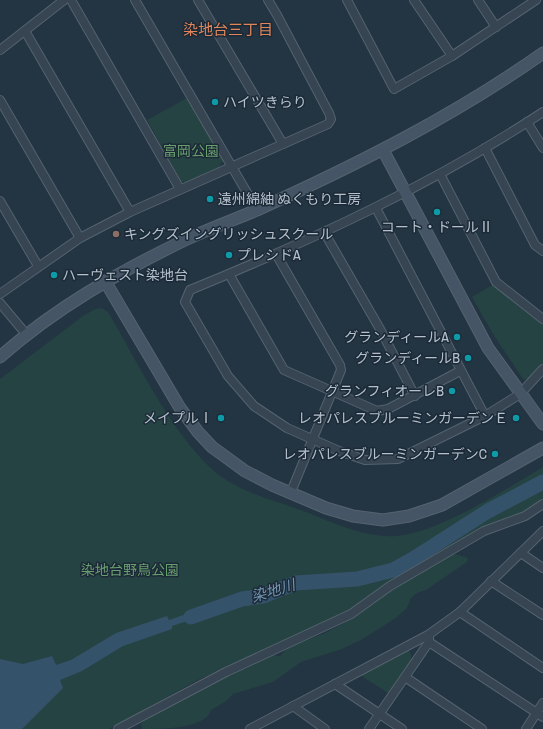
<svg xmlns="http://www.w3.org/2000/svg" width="543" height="729" font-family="'Archivo Narrow','Noto Sans JP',sans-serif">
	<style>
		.green { fill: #254343 }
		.water { fill: #35526b }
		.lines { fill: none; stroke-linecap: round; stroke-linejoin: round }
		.river { stroke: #35526b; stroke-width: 15 }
		.street-casing { stroke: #55636f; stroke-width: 10 }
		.secondary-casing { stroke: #55636f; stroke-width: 13 }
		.street { stroke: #374552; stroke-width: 8 }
		.secondary { stroke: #455565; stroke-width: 11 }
		.culture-dot { fill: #0f9aa8; stroke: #1c2a37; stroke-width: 1.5 }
		.education-dot { fill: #8d6e63; stroke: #1c2a37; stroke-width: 1.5 }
		.labels { text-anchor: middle; stroke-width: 3; stroke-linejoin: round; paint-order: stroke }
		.poi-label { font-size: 14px; fill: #b4c0cc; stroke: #1c2a37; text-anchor: end }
		.park-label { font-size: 14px; fill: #699f6f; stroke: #1c2a37 }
		.neighbourhood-label { font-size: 15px; fill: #e0865b; stroke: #1c2a37 }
		.water-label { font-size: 15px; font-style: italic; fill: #7195b2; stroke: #1c2a37 }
	</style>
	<rect width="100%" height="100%" fill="#233442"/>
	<!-- green -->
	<g class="green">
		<path d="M187 98 223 160 219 167 186 183 181 181 147 120Z"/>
		<path d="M494 284 543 324V363L529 379H523L493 334 472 297Z"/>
		<path d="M102 308 108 312C138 362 183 459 235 485 257 497 283 503 306 512 334 523 365 538 396 536 438 533 506 489 543 467V500L523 512 484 527 385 584 348 611 196 681 109 729H0V379L83 316 95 309Z"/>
		<path d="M452 553 468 558 467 562 426 590 417 593 411 598 407 608 396 618 361 640 342 649 301 662 273 682 233 694 225 702 211 710C206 729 162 729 142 729L141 724 147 717 217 680 271 655 280 656 287 648 325 633 351 619 392 589Z"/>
		<path d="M408 650 411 654V659L388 693 360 675Z"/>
	</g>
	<!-- water -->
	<path class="water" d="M210 606 212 613 172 626V629L123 646 82 671 60 680 63 688 22 729H0V659L23 664 52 656 56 665 71 660 116 633 167 616 169 620Z"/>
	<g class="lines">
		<!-- river -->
		<path class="river" d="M191 617 242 599 263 596 296 583 357 579 393 570 413 559 488 511 543 482"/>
		<defs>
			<g id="street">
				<path d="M71 0 180 189"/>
				<path d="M135 0 257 210"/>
				<path d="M198 0 283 144"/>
				<path d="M347 0 394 89 452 56 536 0"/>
				<path d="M414 0 452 56"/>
				<path d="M478 0 496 27"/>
				<path d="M25 31 130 212"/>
				<path d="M0 50 64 0"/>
				<path d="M0 100 80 238"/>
				<path d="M543 112C432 185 312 240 190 290L185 302 228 376 254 406 287 428 339 451 365 460 398 459 485 416 520 394 543 369"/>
				<path d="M527 122 543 148"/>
				<path d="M485 148 535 245 543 251"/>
				<path d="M440 174 496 282 543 319"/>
				<path d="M0 201 38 266"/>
				<path d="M376 208 485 416"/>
				<path d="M324 232 380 329 415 396"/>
				<path d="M276 254 340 365 341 370 291 492"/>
				<path d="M229 274 284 370 377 411 388 409 460 371"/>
				<path d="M0 294 80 238 130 212 328 124 331 119 329 113 277 15 268 0"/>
				<path d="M0 303 26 334"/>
				<path d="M521 553 543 568"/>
				<path d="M491 581 543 615"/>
				<path d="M460 612 543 668"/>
				<path d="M429 642 543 717"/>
				<path d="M405 677 482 729"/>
				<path d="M335 684 402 729"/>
				<path d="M293 706 325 729"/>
				<path d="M118 729 226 672 351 614 390 586 484 531 525 516 543 504"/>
				<path d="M250 729 428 635 460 612 543 531"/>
				<path d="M369 729 429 642V637"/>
				<path d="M526 729 543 703"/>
			</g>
			<g id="secondary">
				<path d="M383 150 488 348 543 424"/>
				<path d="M105 281 180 408 198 432 212 447 245 471 272 485 326 508 353 516 383 520 409 516 442 505 543 448"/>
				<path d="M0 357C55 308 119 272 185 240 209 229 233 220 257 210 356 165 454 116 543 53"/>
			</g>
		</defs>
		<!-- street casing -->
		<use href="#street" class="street-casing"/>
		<!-- secondary casing -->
		<use href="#secondary" class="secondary-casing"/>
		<!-- street -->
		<use href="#street" class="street"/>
		<!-- secondary -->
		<use href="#secondary" class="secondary"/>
	</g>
	<!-- markers -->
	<g class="culture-dot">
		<circle cx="215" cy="102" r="4"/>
		<circle cx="210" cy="199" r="4"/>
		<circle cx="437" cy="212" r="4"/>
		<circle cx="229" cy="255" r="4"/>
		<circle cx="54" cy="275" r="4"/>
		<circle cx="457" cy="337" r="4"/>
		<circle cx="468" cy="358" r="4"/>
		<circle cx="452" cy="391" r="4"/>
		<circle cx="221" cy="418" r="4"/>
		<circle cx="516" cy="418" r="4"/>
		<circle cx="495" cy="454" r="4"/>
	</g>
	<circle class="education-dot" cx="116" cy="234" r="4"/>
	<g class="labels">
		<!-- poi labels -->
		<g class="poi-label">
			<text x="223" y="107" text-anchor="start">ハイツきらり</text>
			<text x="218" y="204" text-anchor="start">遠州綿紬 ぬくもり工房</text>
			<text x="437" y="232" text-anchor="middle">コート・ドールⅡ</text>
			<text x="124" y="239" text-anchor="start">キングズイングリッシュスクール</text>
			<text x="237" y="260" text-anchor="start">プレシドA</text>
			<text x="62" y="280" text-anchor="start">ハーヴェスト染地台</text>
			<text x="449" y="342">グランディールA</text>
			<text x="460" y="363">グランディールB</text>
			<text x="444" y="396">グランフィオーレB</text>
			<text x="213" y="423">メイプルⅠ</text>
			<text x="508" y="423">レオパレスブルーミンガーデンＥ</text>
			<text x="487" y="459">レオパレスブルーミンガーデンC</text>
		</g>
		<!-- park labels -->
		<g class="park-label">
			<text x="191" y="156">富岡公園</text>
			<text x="130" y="575">染地台野鳥公園</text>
		</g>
		<!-- neighbourhood labels -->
		<g class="neighbourhood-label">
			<text x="228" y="35">染地台三丁目</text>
		</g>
		<!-- water labels -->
		<g class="water-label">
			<text transform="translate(273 591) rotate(-17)" y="5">染地川</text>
		</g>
	</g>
</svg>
